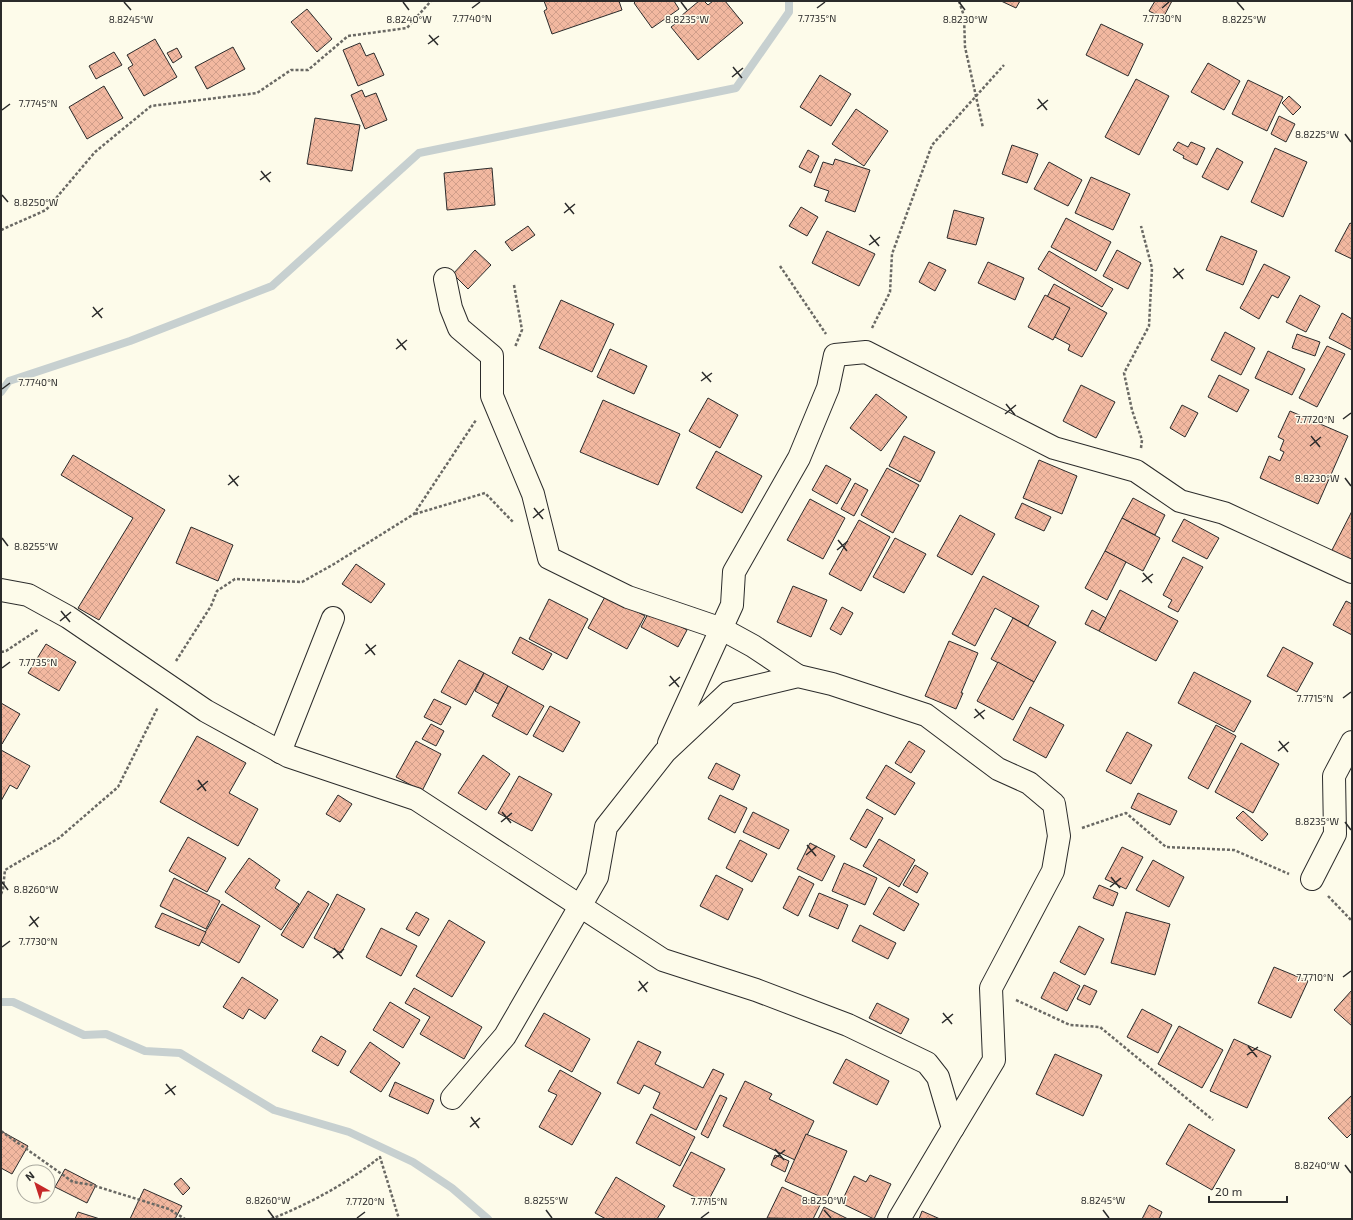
<svg xmlns="http://www.w3.org/2000/svg" width="1353" height="1220" font-family="'Exo 2',sans-serif">
	<style>
		.lines { fill: none; stroke-linecap: round; stroke-linejoin: round }
		.stream { stroke: #c7d0d0; stroke-width: 8 }
		.building { fill: url(#building-cross-hatch); stroke: #2b2b2b }
		.minor-casing { stroke: #2b2b2b; stroke-width: 24 }
		.path { stroke: #6a6964; stroke-width: 2.5; stroke-dasharray: 3 2; stroke-linecap: butt }
		.minor { stroke: #fdfbea; stroke-width: 22 }
		.ticks { fill: none; stroke: #2b2b2b; stroke-width: 1.5 }
		.ticks-label { font-size: 10px; text-anchor: middle; fill: #2b2b2b; stroke: #fdfbea; stroke-width: 3; stroke-linejoin: round; paint-order: stroke }
	</style>
	<defs>
		<pattern id="building-cross-hatch" width="8" height="8" patternUnits="userSpaceOnUse"><rect width="8" height="8" fill="#f2b8a0"/><path d="M0 0l8 8M0 8l8-8" fill="none" stroke="#d09e8a"/></pattern>
	</defs>
	<rect width="100%" height="100%" fill="#fdfbea"/>
	<g class="lines">
		<!-- stream -->
		<g class="stream">
			<path d="M1 392 9 381 130 341 272 286 419 153 736 88 789 12V1"/>
			<path d="M1 1002H13L84 1035 106 1034 145 1051 180 1053 274 1110 349 1132 413 1162 452 1188 488 1219"/>
		</g>
	</g>
	<!-- building -->
	<g class="building">
		<path d="M544 1H619L622 10 552 34 544 11 547 9Z"/>
		<path d="M636 1H674L679 9 652 28 634 3Z"/>
		<path d="M699 1H704L708 5 713 1H725L743 23 698 60 671 27 683 18 681 16Z"/>
		<path d="M1001 1H1020L1016 8Z"/>
		<path d="M1155 1H1172L1163 18 1149 11Z"/>
		<path d="M307 9 332 39 317 52 291 22Z"/>
		<path d="M1101 24 1143 44 1128 76 1086 55Z"/>
		<path d="M155 39 177 77 144 96 128 68 133 65 127 55Z"/>
		<path d="M360 43 366 56 374 53 384 75 358 86 343 50Z"/>
		<path d="M233 47 245 69 207 89 195 67Z"/>
		<path d="M177 48 182 57 173 63 167 53Z"/>
		<path d="M114 52 122 65 96 79 89 66Z"/>
		<path d="M1208 63 1240 81 1224 110 1191 92Z"/>
		<path d="M820 75 851 94 831 126 800 107Z"/>
		<path d="M1136 79 1169 96 1139 155 1105 137Z"/>
		<path d="M1248 80 1283 97 1267 131 1232 114Z"/>
		<path d="M104 86 123 118 87 139 69 107Z"/>
		<path d="M362 90 365 97 376 93 387 120 365 129 351 95Z"/>
		<path d="M1289 96 1301 107 1293 115 1282 103Z"/>
		<path d="M856 109 888 131 864 166 832 144Z"/>
		<path d="M1279 116 1295 124 1286 142 1271 134Z"/>
		<path d="M315 118 360 125 352 171 307 164Z"/>
		<path d="M1178 142 1188 147 1191 142 1205 148 1197 165 1183 158 1184 156 1173 150Z"/>
		<path d="M1012 145 1038 154 1027 183 1002 174Z"/>
		<path d="M1217 148 1243 162 1228 190 1202 177Z"/>
		<path d="M1275 148 1307 162 1283 217 1251 202Z"/>
		<path d="M808 150 819 156 811 173 799 167Z"/>
		<path d="M835 159 870 170 855 212 825 201 829 191 814 186 823 162 833 165Z"/>
		<path d="M1049 162 1082 180 1068 206 1034 189Z"/>
		<path d="M492 168 495 205 447 210 444 173Z"/>
		<path d="M1091 177 1130 194 1113 230 1075 213Z"/>
		<path d="M801 207 818 217 807 236 789 226Z"/>
		<path d="M954 210 984 218 976 245 947 238Z"/>
		<path d="M1066 218 1111 242 1096 271 1051 247Z"/>
		<path d="M1350 223 1352 224V259L1335 251Z"/>
		<path d="M528 226 535 235 512 251 505 242Z"/>
		<path d="M827 231 875 254 859 286 812 263Z"/>
		<path d="M1221 236 1257 251 1243 285 1206 270Z"/>
		<path d="M475 250 491 265 468 289 453 274Z"/>
		<path d="M1117 250 1141 263 1128 289 1103 276Z"/>
		<path d="M1049 251 1113 289 1102 307 1038 269Z"/>
		<path d="M929 262 946 270 935 291 919 282Z"/>
		<path d="M988 262 1024 278 1015 300 978 283Z"/>
		<path d="M1264 264 1290 277 1278 298 1272 295 1259 319 1240 308Z"/>
		<path d="M1054 284 1107 313 1082 357 1068 350 1070 345 1032 325Z"/>
		<path d="M1045 295 1070 308 1053 340 1028 327Z"/>
		<path d="M1300 295 1320 306 1306 332 1286 322Z"/>
		<path d="M561 300 614 324 592 372 539 348Z"/>
		<path d="M1342 313 1352 319V350L1329 338Z"/>
		<path d="M1225 332 1255 348 1241 375 1211 360Z"/>
		<path d="M1297 334 1320 342 1315 356 1292 348Z"/>
		<path d="M1327 346 1345 354 1317 407 1299 398Z"/>
		<path d="M610 349 647 366 634 394 597 377Z"/>
		<path d="M1268 351 1305 369 1292 395 1255 378Z"/>
		<path d="M1219 375 1249 390 1237 412 1208 397Z"/>
		<path d="M1081 385 1115 402 1096 438 1063 421Z"/>
		<path d="M876 394 907 417 881 451 850 428Z"/>
		<path d="M708 398 738 415 720 448 689 431Z"/>
		<path d="M603 400 680 434 658 485 580 452Z"/>
		<path d="M1182 405 1198 413 1185 437 1170 428Z"/>
		<path d="M1290 411 1348 436 1318 504 1260 478 1269 456 1280 461 1284 452 1280 450 1284 440 1278 437Z"/>
		<path d="M904 436 935 452 920 482 889 466Z"/>
		<path d="M716 451 762 476 742 513 696 488Z"/>
		<path d="M73 455 165 510 99 620 78 608 133 518 61 475Z"/>
		<path d="M1039 460 1077 476 1062 514 1023 498Z"/>
		<path d="M826 465 851 479 837 504 812 490Z"/>
		<path d="M887 468 919 485 893 533 861 515Z"/>
		<path d="M855 483 868 490 854 516 841 509Z"/>
		<path d="M1133 498 1165 515 1155 535 1122 518Z"/>
		<path d="M810 499 845 518 823 559 787 540Z"/>
		<path d="M1022 503 1051 517 1044 531 1015 518Z"/>
		<path d="M1352 511V562L1331 552Z"/>
		<path d="M960 515 995 534 972 575 937 556Z"/>
		<path d="M1122 518 1160 538 1143 571 1105 551Z"/>
		<path d="M1184 519 1219 538 1207 559 1172 541Z"/>
		<path d="M859 520 890 537 861 591 829 574Z"/>
		<path d="M191 527 233 545 218 581 176 563Z"/>
		<path d="M895 538 926 554 904 593 873 577Z"/>
		<path d="M1105 551 1126 562 1107 600 1085 588Z"/>
		<path d="M1183 557 1203 567 1178 612 1168 607 1172 600 1163 595Z"/>
		<path d="M356 564 385 584 371 603 342 584Z"/>
		<path d="M983 576 1039 606 1028 626 995 608 975 646 952 634Z"/>
		<path d="M793 586 827 600 811 637 777 622Z"/>
		<path d="M1120 590 1178 621 1156 661 1099 631Z"/>
		<path d="M606 595 645 616 627 649 588 628Z"/>
		<path d="M549 599 588 619 567 659 529 639Z"/>
		<path d="M1346 601 1352 604V635L1333 625Z"/>
		<path d="M842 607 853 613 841 635 830 629Z"/>
		<path d="M650 610 687 630 678 647 641 627Z"/>
		<path d="M1092 610 1106 618 1099 631 1085 624Z"/>
		<path d="M1013 618 1056 642 1034 682 991 659Z"/>
		<path d="M520 637 552 654 543 670 512 653Z"/>
		<path d="M949 641 978 653 961 693H963L956 709 925 696Z"/>
		<path d="M46 644 76 662 59 691 28 673Z"/>
		<path d="M1283 647 1313 663 1297 692 1267 676Z"/>
		<path d="M459 660 484 673 466 705 441 692Z"/>
		<path d="M998 662 1034 682 1013 720 977 701Z"/>
		<path d="M1194 672 1251 701 1234 732 1178 703Z"/>
		<path d="M484 673 508 686 498 704 475 691Z"/>
		<path d="M508 686 544 706 527 735 492 716Z"/>
		<path d="M434 699 451 707 441 725 424 717Z"/>
		<path d="M1 703 20 714 2 744 1 743Z"/>
		<path d="M550 706 580 722 563 752 533 736Z"/>
		<path d="M1030 707 1064 725 1046 758 1013 740Z"/>
		<path d="M431 724 444 731 436 746 422 739Z"/>
		<path d="M1216 725 1236 736 1208 789 1188 778Z"/>
		<path d="M1127 732 1152 745 1131 784 1106 771Z"/>
		<path d="M197 736 246 763 229 793 258 809 238 846 160 802Z"/>
		<path d="M416 741 441 754 422 791 396 777Z"/>
		<path d="M909 741 925 751 911 773 895 763Z"/>
		<path d="M1241 743 1279 764 1253 813 1215 792Z"/>
		<path d="M1 750 30 766 17 789 10 785 1 801Z"/>
		<path d="M483 755 510 774 486 810 458 793Z"/>
		<path d="M716 763 740 775 733 790 708 778Z"/>
		<path d="M886 765 915 783 895 815 866 798Z"/>
		<path d="M519 776 552 794 532 831 498 813Z"/>
		<path d="M1138 793 1177 811 1170 825 1131 808Z"/>
		<path d="M338 795 352 804 340 822 326 814Z"/>
		<path d="M720 795 747 808 735 833 708 819Z"/>
		<path d="M867 809 883 818 866 848 850 839Z"/>
		<path d="M1243 811 1268 834 1262 841 1236 818Z"/>
		<path d="M753 812 789 830 779 849 743 832Z"/>
		<path d="M188 837 226 858 207 892 169 871Z"/>
		<path d="M879 839 915 860 899 887 863 866Z"/>
		<path d="M740 840 767 854 752 882 726 868Z"/>
		<path d="M810 843 835 856 822 881 797 869Z"/>
		<path d="M1122 847 1143 857 1126 889 1105 879Z"/>
		<path d="M249 858 280 880 275 888 299 904 281 930 225 892Z"/>
		<path d="M1153 860 1184 877 1169 907 1136 890Z"/>
		<path d="M844 863 877 878 865 905 832 891Z"/>
		<path d="M915 865 928 873 917 893 903 885Z"/>
		<path d="M716 875 743 889 728 920 700 906Z"/>
		<path d="M799 876 814 884 798 916 783 908Z"/>
		<path d="M174 878 220 901 206 929 160 906Z"/>
		<path d="M1099 885 1118 893 1113 906 1093 898Z"/>
		<path d="M889 887 919 904 904 931 873 914Z"/>
		<path d="M308 891 329 904 303 948 281 935Z"/>
		<path d="M819 893 848 905 838 929 809 916Z"/>
		<path d="M337 894 365 909 341 953 314 938Z"/>
		<path d="M222 904 260 926 239 963 200 941Z"/>
		<path d="M416 912 429 919 419 936 406 929Z"/>
		<path d="M1126 912 1170 924 1155 975 1111 963Z"/>
		<path d="M162 913 206 932 199 946 155 927Z"/>
		<path d="M449 920 485 942 452 997 416 976Z"/>
		<path d="M860 925 896 943 888 959 852 941Z"/>
		<path d="M1079 926 1104 939 1085 975 1060 962Z"/>
		<path d="M381 928 417 946 401 976 366 957Z"/>
		<path d="M1274 967 1308 981 1291 1018 1258 1003Z"/>
		<path d="M1054 972 1080 986 1067 1011 1041 998Z"/>
		<path d="M242 977 278 1000 265 1019 249 1009 243 1019 223 1007Z"/>
		<path d="M1084 985 1097 991 1090 1005 1077 999Z"/>
		<path d="M414 988 482 1027 464 1059 420 1034 430 1017 405 1003Z"/>
		<path d="M1352 990V1026L1334 1010Z"/>
		<path d="M390 1002 420 1020 403 1048 373 1030Z"/>
		<path d="M877 1003 909 1019 901 1034 869 1018Z"/>
		<path d="M1142 1009 1172 1025 1158 1053 1127 1037Z"/>
		<path d="M544 1013 590 1039 572 1072 525 1046Z"/>
		<path d="M1179 1026 1223 1050 1202 1088 1158 1064Z"/>
		<path d="M321 1036 346 1051 338 1066 312 1051Z"/>
		<path d="M1234 1039 1271 1056 1247 1108 1210 1091Z"/>
		<path d="M638 1041 661 1052 655 1064 703 1088 713 1069 724 1074 696 1130 653 1108 660 1093 644 1085 639 1094 617 1083Z"/>
		<path d="M370 1042 400 1063 381 1092 350 1072Z"/>
		<path d="M1055 1054 1102 1075 1083 1116 1036 1094Z"/>
		<path d="M846 1059 889 1081 877 1105 833 1083Z"/>
		<path d="M560 1070 601 1093 572 1145 539 1127 557 1095 548 1091Z"/>
		<path d="M745 1081 772 1094 769 1099 814 1121 795 1160 723 1126Z"/>
		<path d="M395 1082 434 1100 428 1114 389 1096Z"/>
		<path d="M720 1095 727 1098 708 1138 701 1134Z"/>
		<path d="M1352 1095V1133L1347 1138 1328 1118Z"/>
		<path d="M651 1114 695 1137 680 1166 636 1143Z"/>
		<path d="M1189 1124 1235 1150 1212 1190 1166 1164Z"/>
		<path d="M1 1131 28 1146 12 1174 1 1168Z"/>
		<path d="M806 1134 847 1151 826 1199 785 1181Z"/>
		<path d="M691 1152 725 1169 707 1203 673 1186Z"/>
		<path d="M775 1155 789 1161 785 1172 771 1165Z"/>
		<path d="M65 1169 96 1185 87 1203 55 1187Z"/>
		<path d="M870 1175 891 1184 874 1219 841 1203 854 1176 866 1182Z"/>
		<path d="M616 1177 665 1206 657 1219H606L595 1213Z"/>
		<path d="M181 1178 190 1188 183 1195 174 1184Z"/>
		<path d="M782 1187 820 1205 813 1219 767 1218Z"/>
		<path d="M144 1189 182 1206 175 1219H130Z"/>
		<path d="M1149 1205 1162 1212 1159 1219H1142Z"/>
		<path d="M824 1207 848 1219H818Z"/>
		<path d="M922 1211 940 1219H919Z"/>
		<path d="M78 1212 100 1219H75Z"/>
	</g>
	<g class="lines">
		<defs>
			<g id="minor">
				<path d="M445 279 451 308 459 328 492 356V396L533 494 549 558 628 597 722 629 753 646 798 676"/>
				<path d="M1 590 28 595 68 617 206 711 288 756 416 799 663 960 756 990 848 1025 927 1063 938 1077 953 1128 899 1219"/>
				<path d="M669 743 732 605 734 572 799 458 828 388 835 355 866 352 1054 448 1136 471 1180 501 1224 513 1352 572"/>
				<path d="M280 752 333 618"/>
				<path d="M1312 879 1335 834 1334 776 1352 742"/>
				<path d="M452 1098 505 1036 597 877 606 827 665 752 728 693 798 676 832 684 926 715 998 769 1029 783 1054 804 1059 836 1053 871 991 988 994 1060 953 1128"/>
			</g>
		</defs>
		<!-- minor casing -->
		<use href="#minor" class="minor-casing"/>
		<!-- path -->
		<g class="path">
			<path d="M959 1 964 16 965 47 983 128"/>
			<path d="M1 230 46 210 95 152 151 106 257 93 291 70H308L348 36 407 28 431 1"/>
			<path d="M780 266 826 334"/>
			<path d="M514 285 522 330 515 347"/>
			<path d="M872 328 890 292 892 254 932 145 1004 65"/>
			<path d="M1141 448 1142 440 1132 410 1124 373 1149 326 1152 268 1141 226"/>
			<path d="M415 514 485 493 514 523"/>
			<path d="M1 652 6 651 39 629"/>
			<path d="M176 661 211 606 217 591 235 579 302 582 334 564 414 514 476 420"/>
			<path d="M1082 828 1126 813 1166 847 1234 850 1289 874"/>
			<path d="M1 894 3 889 5 870 59 838 118 787 158 707"/>
			<path d="M1328 896 1352 921"/>
			<path d="M1016 1000 1070 1025 1100 1027 1213 1120"/>
			<path d="M1 1131 73 1182 92 1185 169 1209 185 1219"/>
			<path d="M271 1219C309 1204 348 1183 380 1157L399 1219"/>
		</g>
		<!-- minor -->
		<use href="#minor" class="minor"/>
	</g>
	<!-- ticks -->
	<path class="ticks" d="M124 2 131 10M403 2 409 10M681 2 687 10M959 2 965 10M1237 2 1244 10M472 8 480 2M817 8 825 2M1162 8 1169 2M429 35 438 45M428 44 439 36M733 67 742 78M732 77 743 68M1038 99 1047 110M1037 109 1048 100M2 110 10 104M1345 134 1351 142M261 171 270 182M260 180 271 172M2 195 8 202M565 203 574 214M564 213 575 204M870 235 879 246M869 245 880 237M1174 268 1183 279M1173 278 1184 269M93 307 102 318M92 317 103 308M397 339 406 350M396 349 407 340M702 372 711 382M701 381 712 373M2 389 10 383M1006 404 1015 415M1005 414 1016 405M1343 419 1351 413M1311 436 1320 447M1310 446 1321 437M229 475 238 486M1345 478 1351 486M228 485 239 476M534 508 543 519M533 518 544 509M2 538 8 546M838 540 847 551M837 550 848 541M1143 573 1152 583M1142 582 1153 574M61 611 70 622M60 621 71 612M366 644 375 655M365 654 376 645M2 668 10 662M670 676 679 687M669 686 680 677M1343 698 1351 692M975 709 984 719M974 718 985 710M1279 741 1288 752M1278 751 1289 742M198 780 206 791M197 790 208 781M502 812 511 823M501 822 512 813M1345 822 1351 830M807 845 816 856M806 855 817 846M1111 877 1120 888M2 882 8 890M1110 887 1121 878M30 916 38 927M29 926 39 917M2 947 10 941M334 948 343 959M333 958 344 949M1343 977 1351 971M639 981 647 992M638 991 648 982M943 1013 952 1024M942 1023 953 1014M1248 1046 1257 1057M1247 1055 1258 1047M166 1084 175 1095M165 1094 176 1086M471 1117 479 1128M470 1127 480 1118M775 1149 784 1160M774 1159 785 1150M1345 1165 1351 1173M268 1210 274 1218M546 1210 552 1218M824 1210 831 1218M1103 1210 1109 1218M357 1218 365 1212M701 1218 709 1212"/>
	<g class="ticks-label">
		<text x="472" y="22">7.7740°N</text>
		<text x="817" y="22">7.7735°N</text>
		<text x="1162" y="22">7.7730°N</text>
		<text x="1244" y="23">8.8225°W</text>
		<text x="131" y="23">8.8245°W</text>
		<text x="409" y="23">8.8240°W</text>
		<text x="687" y="23">8.8235°W</text>
		<text x="965" y="23">8.8230°W</text>
		<text x="38" y="107">7.7745°N</text>
		<text x="1317" y="138">8.8225°W</text>
		<text x="36" y="206">8.8250°W</text>
		<text x="38" y="386">7.7740°N</text>
		<text x="1315" y="423">7.7720°N</text>
		<text x="1317" y="482">8.8230°W</text>
		<text x="36" y="550">8.8255°W</text>
		<text x="38" y="666">7.7735°N</text>
		<text x="1315" y="702">7.7715°N</text>
		<text x="1317" y="825">8.8235°W</text>
		<text x="36" y="893">8.8260°W</text>
		<text x="38" y="945">7.7730°N</text>
		<text x="1315" y="981">7.7710°N</text>
		<text x="1317" y="1169">8.8240°W</text>
		<text x="268" y="1204">8.8260°W</text>
		<text x="546" y="1204">8.8255°W</text>
		<text x="824" y="1204">8.8250°W</text>
		<text x="1103" y="1204">8.8245°W</text>
		<text x="365" y="1205">7.7720°N</text>
		<text x="709" y="1205">7.7715°N</text>
	</g>
	<!-- border -->
	<rect width="1353" height="1220" fill="none" stroke="#2b2b2b" stroke-width="4"/>
	<!-- north arrow -->
	<g transform="translate(36 1184) rotate(321)"><circle r="19" fill="#fdfbea" stroke="#a9a89e"/>
	<path d="M0-3L7 15L0 10L-7 15Z" fill="#c62828"/>
	<text y="-6" font-size="11" font-weight="bold" text-anchor="middle" fill="#2b2b2b">N</text>
	</g>
	<!-- scale -->
	<path d="M1209 1196v6h78v-6" fill="none" stroke="#2b2b2b" stroke-width="2"/>
	<text x="1215" y="1196" font-size="12" fill="#2b2b2b" stroke="#fdfbea" stroke-width="3" paint-order="stroke">20 m</text>
</svg>
